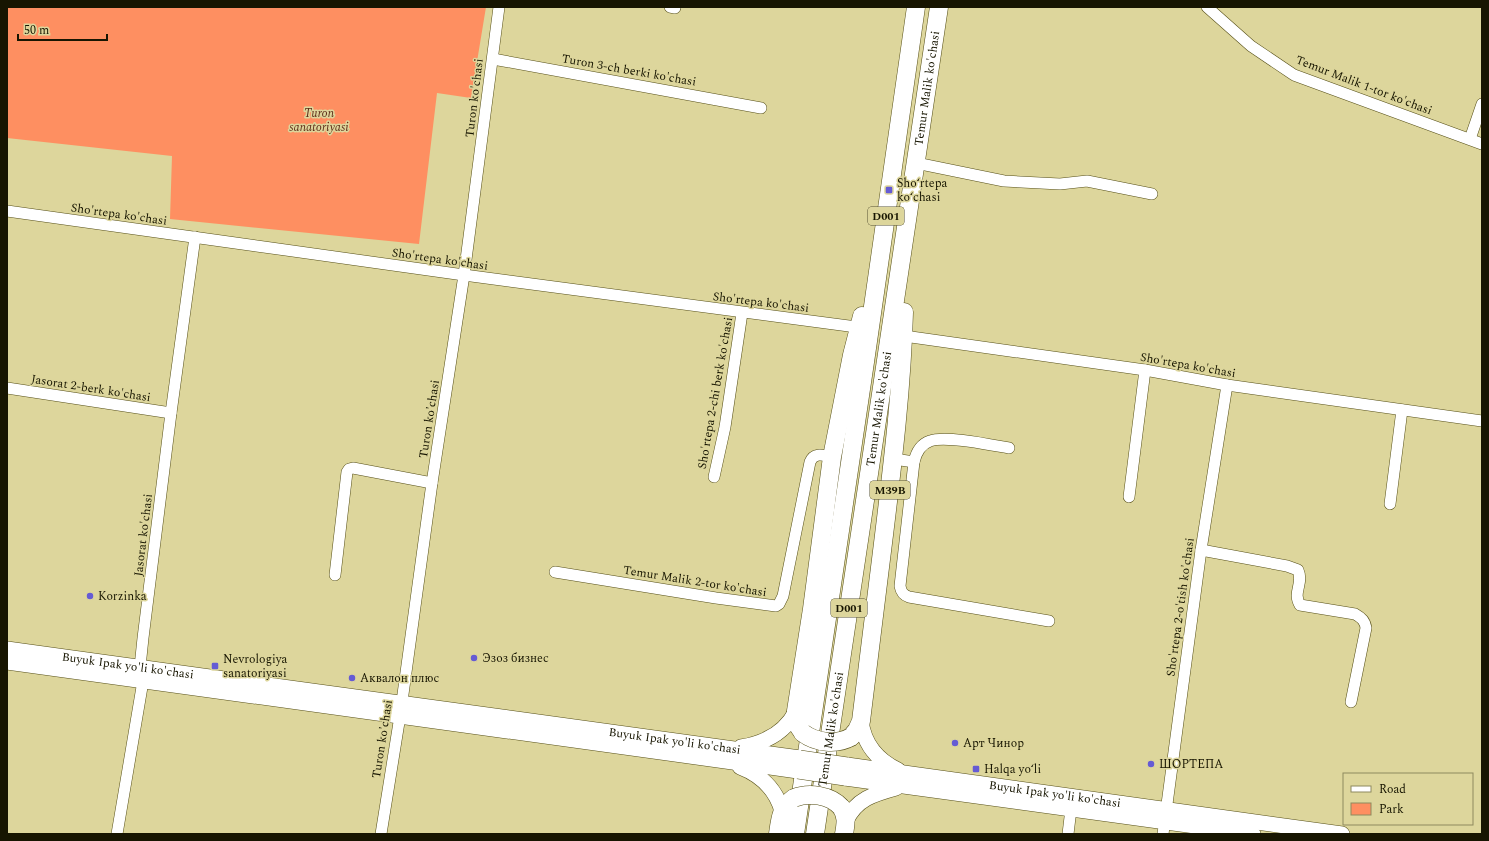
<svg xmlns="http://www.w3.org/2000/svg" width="1489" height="841" font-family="Spectral,serif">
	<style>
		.green { fill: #fe8f61 }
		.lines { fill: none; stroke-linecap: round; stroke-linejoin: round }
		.minor-casing { stroke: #564f17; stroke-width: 12 }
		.secondary-casing { stroke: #564f17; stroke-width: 16 }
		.trunk-casing { stroke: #564f17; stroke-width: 19 }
		.minor { stroke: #fff; stroke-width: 11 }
		.secondary { stroke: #fff; stroke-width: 15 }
		.trunk { stroke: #fff; stroke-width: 18 }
		.secondary-bridge-casing { stroke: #564f17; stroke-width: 16; stroke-linecap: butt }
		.trunk-bridge-casing { stroke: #564f17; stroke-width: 19; stroke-linecap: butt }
		.secondary-bridge { stroke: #fff; stroke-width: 15 }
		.trunk-bridge { stroke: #fff; stroke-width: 18 }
		.poi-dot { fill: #655bd4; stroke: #ddd69c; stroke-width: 1.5 }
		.labels { text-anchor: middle; stroke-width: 3; stroke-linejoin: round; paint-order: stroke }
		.shield { fill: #ddd69c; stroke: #524f30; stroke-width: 1 }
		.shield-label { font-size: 11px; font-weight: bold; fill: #171501 }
		.street-label { font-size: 12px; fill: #171501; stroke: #ddd69c }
		.park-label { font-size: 12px; font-style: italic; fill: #5e2d19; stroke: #ddd69c }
		.poi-label { font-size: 12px; fill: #171501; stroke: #ddd69c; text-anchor: start }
	</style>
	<rect width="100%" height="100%" fill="#ddd69c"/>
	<!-- green -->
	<path class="green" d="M7 7H486L471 98 437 93 419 244 170 219 172 156 7 138Z"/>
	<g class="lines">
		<defs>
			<g id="minor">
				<path d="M670 7 675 8"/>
				<path d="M1207 7 1251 46 1294 75 1482 144"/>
				<path d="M493 59 761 108"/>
				<path d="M1470 139 1482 104"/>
				<path d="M916 163 1004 181 1060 184 1087 181 1152 194"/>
				<path d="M7 211 464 275 864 328"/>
				<path d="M897 335 1145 370 1227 385 1482 421"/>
				<path d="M7 388 171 413"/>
				<path d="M1009 448C992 445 945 435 930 441 921 444 916 453 914 462L900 586C901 592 903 595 909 597L1049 621"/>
				<path d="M894 459 914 462"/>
				<path d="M714 477 725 427 742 313"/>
				<path d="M1129 497 1145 370"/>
				<path d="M1390 504 1402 410"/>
				<path d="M1201 550 1287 566 1298 570C1304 584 1292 592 1300 605L1355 614C1362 618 1365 621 1366 628L1351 702"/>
				<path d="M555 572 716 598 776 606 779 604 783 596 810 462C814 452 823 455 832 457"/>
				<path d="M335 575 347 472 349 469 353 468 432 483"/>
				<path d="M117 834 143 681 140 667 143 638 171 413 195 237"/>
				<path d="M381 834 400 716 432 483 464 275 499 7"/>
				<path d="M1068 834 1071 809"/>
				<path d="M1163 834 1201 550 1227 385"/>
			</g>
			<g id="secondary">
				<path id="s1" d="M7 649 800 758"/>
				<path d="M7 662 798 771"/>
				<path d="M861 721C864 744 877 760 898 770"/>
				<path d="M741 747C765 743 785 733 796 711"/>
				<path id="s2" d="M847 765 1342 834"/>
				<path d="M740 767C761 775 776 790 782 811"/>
				<path d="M845 778 1253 834"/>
				<path d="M846 821C856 799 874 794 896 788"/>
			</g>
			<g id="trunk">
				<path d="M803 733 797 724 796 711 812 609 832 457 852 355 862 316"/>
				<path d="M851 737 857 730 861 721C869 659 876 597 884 535 893 461 902 386 904 312"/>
				<path d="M841 807C847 816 846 823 844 834"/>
				<path d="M778 834C780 819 781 807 794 798"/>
				<path d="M795 834 865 362 916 7"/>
				<path id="s3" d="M815 834 939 7"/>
			</g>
		</defs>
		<!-- minor casing -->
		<use href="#minor" class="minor-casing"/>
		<!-- secondary casing -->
		<use href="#secondary" class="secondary-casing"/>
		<!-- trunk casing -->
		<use href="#trunk" class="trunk-casing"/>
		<!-- minor -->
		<use href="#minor" class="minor"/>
		<!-- secondary -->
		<use href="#secondary" class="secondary"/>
		<!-- trunk -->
		<use href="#trunk" class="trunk"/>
		<defs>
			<g id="secondary-bridge">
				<path d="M800 758 847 765"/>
				<path d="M798 771 845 778"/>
			</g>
			<g id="trunk-bridge">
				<path d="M803 733C816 743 837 745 851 737"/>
				<path d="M794 798C809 792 830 795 841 807"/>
			</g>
		</defs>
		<!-- secondary-bridge casing -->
		<use href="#secondary-bridge" class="secondary-bridge-casing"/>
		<!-- trunk-bridge casing -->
		<use href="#trunk-bridge" class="trunk-bridge-casing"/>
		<!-- secondary-bridge -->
		<use href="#secondary-bridge" class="secondary-bridge"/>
		<!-- trunk-bridge -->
		<use href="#trunk-bridge" class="trunk-bridge"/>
	</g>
	<!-- markers -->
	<g class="poi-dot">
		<rect x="885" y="186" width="8" height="8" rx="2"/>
		<circle cx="90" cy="596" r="4"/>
		<circle cx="474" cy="658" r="4"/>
		<rect x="211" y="662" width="8" height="8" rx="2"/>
		<circle cx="352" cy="678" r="4"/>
		<circle cx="955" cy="743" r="4"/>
		<circle cx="1151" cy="764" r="4"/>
		<rect x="972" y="765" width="8" height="8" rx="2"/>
	</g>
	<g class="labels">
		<!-- shield labels -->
		<g class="shield">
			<rect x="868" y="207" width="36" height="18" rx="3"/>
			<rect x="870" y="481" width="40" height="18" rx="3"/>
			<rect x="831" y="599" width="36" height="18" rx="3"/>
		</g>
		<g class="shield-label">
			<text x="886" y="220">D001</text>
			<text x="890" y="494">M39B</text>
			<text x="849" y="612">D001</text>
		</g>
		<!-- street labels -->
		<g class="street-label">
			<text transform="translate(629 70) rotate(10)" y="4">Turon 3-ch berki ko'chasi</text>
			<text transform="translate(1364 85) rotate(21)" y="4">Temur Malik 1-tor ko'chasi</text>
			<text dy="4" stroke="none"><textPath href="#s3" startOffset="754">Temur Malik ko'chasi</textPath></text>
			<text transform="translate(474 98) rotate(-83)" y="4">Turon ko'chasi</text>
			<text transform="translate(119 214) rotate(8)" y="4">Sho'rtepa ko'chasi</text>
			<text transform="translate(440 259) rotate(8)" y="4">Sho'rtepa ko'chasi</text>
			<text transform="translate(761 302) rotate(7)" y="4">Sho'rtepa ko'chasi</text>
			<text transform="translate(1188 365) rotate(10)" y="4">Sho'rtepa ko'chasi</text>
			<text transform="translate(91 388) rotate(9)" y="4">Jasorat 2-berk ko'chasi</text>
			<text transform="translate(715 393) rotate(-80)" y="4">Sho'rtepa 2-chi berk ko'chasi</text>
			<text dy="4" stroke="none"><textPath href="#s3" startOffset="430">Temur Malik ko'chasi</textPath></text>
			<text transform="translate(429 419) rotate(-81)" y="4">Turon ko'chasi</text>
			<text transform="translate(143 535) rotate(-83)" y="4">Jasorat ko'chasi</text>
			<text transform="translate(695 581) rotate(9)" y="4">Temur Malik 2-tor ko'chasi</text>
			<text transform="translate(1180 607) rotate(-82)" y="4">Sho'rtepa 2-o'tish ko'chasi</text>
			<text dy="4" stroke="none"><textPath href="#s1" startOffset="122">Buyuk Ipak yo'li ko'chasi</textPath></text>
			<text dy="4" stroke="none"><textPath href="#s3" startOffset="106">Temur Malik ko'chasi</textPath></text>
			<text transform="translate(382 739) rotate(-81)" y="4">Turon ko'chasi</text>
			<text dy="4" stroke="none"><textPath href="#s1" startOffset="674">Buyuk Ipak yo'li ko'chasi</textPath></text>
			<text dy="4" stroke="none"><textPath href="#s2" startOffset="210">Buyuk Ipak yo'li ko'chasi</textPath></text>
		</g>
		<!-- park labels -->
		<g class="park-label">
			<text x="319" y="117">Turon<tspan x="319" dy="14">sanatoriyasi</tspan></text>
		</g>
		<!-- poi labels -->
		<g class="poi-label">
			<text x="897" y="187">Shoʻrtepa<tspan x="897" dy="14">koʻchasi</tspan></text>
			<text x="98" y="600">Korzinka</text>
			<text x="482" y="662">Эзоз бизнес</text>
			<text x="223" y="663">Nevrologiya<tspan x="223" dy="14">sanatoriyasi</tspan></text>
			<text x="360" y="682">Аквалон плюс</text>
			<text x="963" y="747">Арт Чинор</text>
			<text x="1159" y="768">ШОРТЕПА</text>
			<text x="984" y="773">Halqa yoʻli</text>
		</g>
	</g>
	<!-- border -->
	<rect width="1489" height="841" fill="none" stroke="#171501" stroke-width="16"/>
	<!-- legend -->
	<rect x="1343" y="773" width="130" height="52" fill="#ddd69c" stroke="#8e895e"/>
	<rect x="1351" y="786" width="20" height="6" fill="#ffffff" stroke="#8e895e"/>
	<text x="1379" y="793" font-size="12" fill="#171501">Road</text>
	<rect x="1351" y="803" width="20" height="12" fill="#fe8f61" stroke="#8e895e"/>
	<text x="1379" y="813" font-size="12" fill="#171501">Park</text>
	<!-- scale -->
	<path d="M18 34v6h89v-6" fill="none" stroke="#171501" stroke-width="2"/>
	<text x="24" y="34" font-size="12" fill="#171501" stroke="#ddd69c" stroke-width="3" paint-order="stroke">50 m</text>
</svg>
